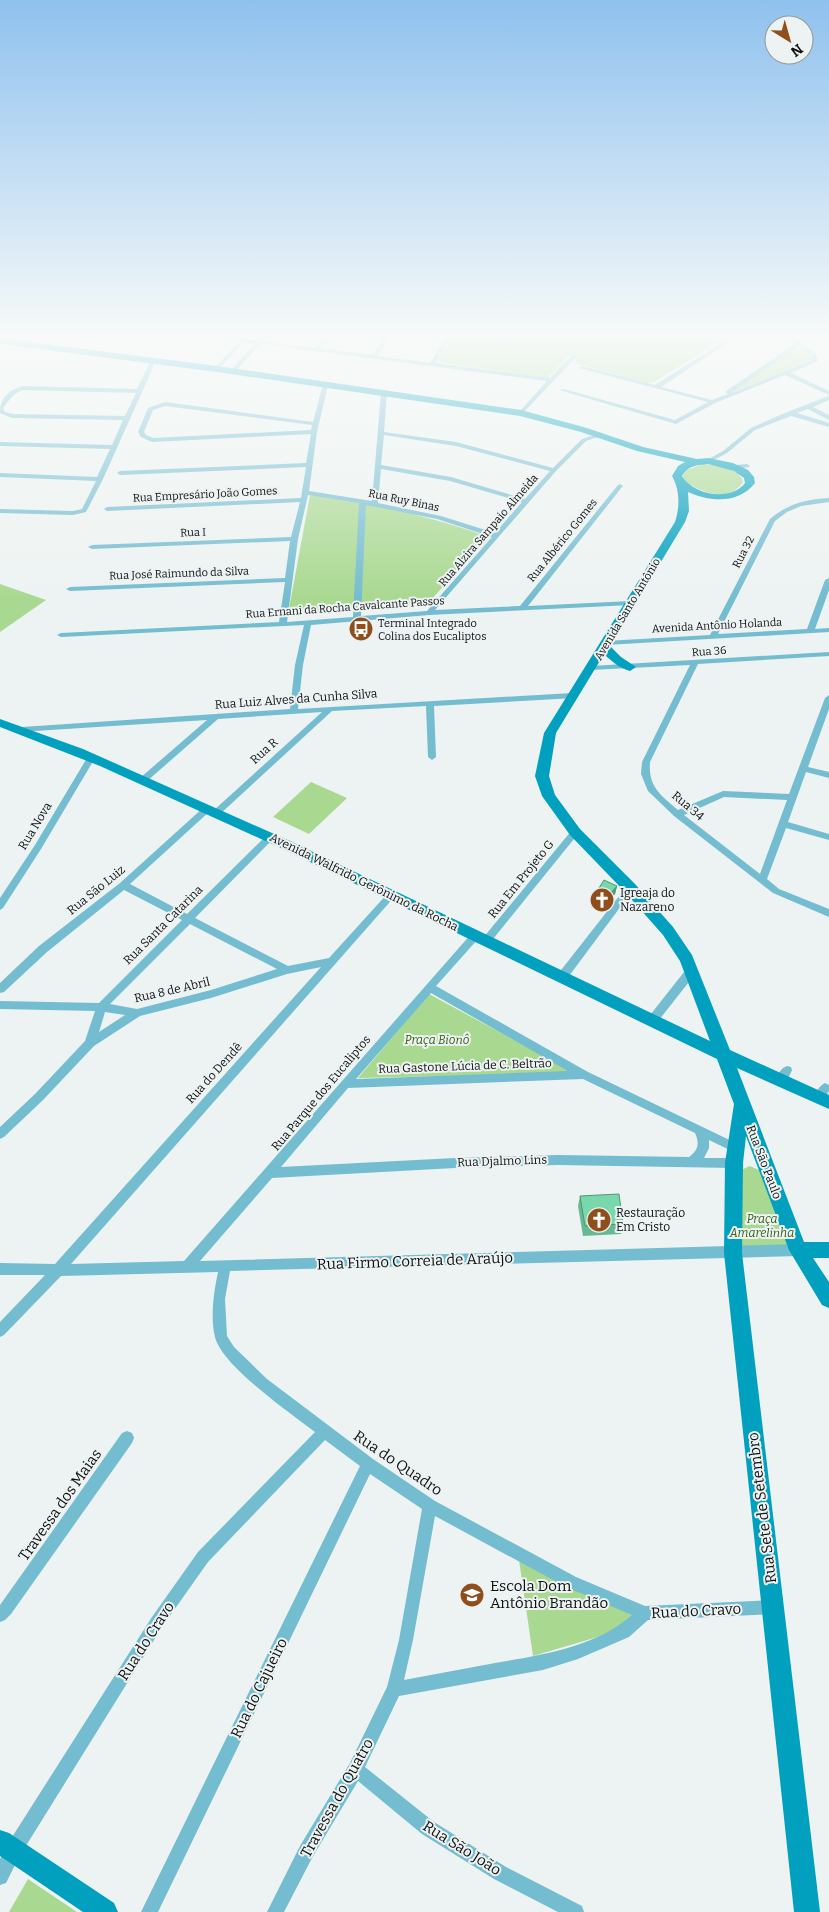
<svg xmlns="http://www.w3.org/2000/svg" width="829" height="1912" font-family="Bitter,serif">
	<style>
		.green { fill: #a9d890 }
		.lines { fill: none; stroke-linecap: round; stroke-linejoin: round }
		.street { fill: #74bcd0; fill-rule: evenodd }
		.secondary { fill: #00a0be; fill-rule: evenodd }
		.wall { fill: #67b993 }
		.shaded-wall { fill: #549678 }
		.building { fill: #78d7ab; stroke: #549678 }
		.labels { text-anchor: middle; stroke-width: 4; stroke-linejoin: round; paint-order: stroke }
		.far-street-label { font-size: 11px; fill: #0e1010; stroke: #edf3f2 }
		.far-poi-label { font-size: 11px; fill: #0e1010; stroke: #edf3f2; text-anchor: start }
		.street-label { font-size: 12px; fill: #0e1010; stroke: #edf3f2 }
		.poi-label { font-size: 12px; fill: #0e1010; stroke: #edf3f2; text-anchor: start }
		.park-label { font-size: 12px; font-style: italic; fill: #356017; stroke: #edf3f2 }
		.near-street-label { font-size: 15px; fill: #0e1010; stroke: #edf3f2 }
		.near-poi-label { font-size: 15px; fill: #0e1010; stroke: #edf3f2; text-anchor: start }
	</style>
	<rect width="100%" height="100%" fill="#edf3f2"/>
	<!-- green -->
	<g class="green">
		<path d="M454 333H500L528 338 535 333H733L654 382 647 383 575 363 576 359 574 355H570L548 378 437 362Z"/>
		<path d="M795 348 804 350 813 359 730 393Z"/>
		<path d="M704 464C717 465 739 467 743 482 730 504 700 492 684 481L683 475 686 470Z"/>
		<path d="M310 495C372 502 431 517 490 537L425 606 288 614Z"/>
		<path d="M0 584 46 600 0 632Z"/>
		<path d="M311 782 347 798 309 834 273 817Z"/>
		<path d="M429 994 575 1073 358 1078Z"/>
		<path d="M750 1166 765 1173 793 1247 739 1249 741 1170Z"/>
		<path d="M519 1560 637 1613 618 1631 533 1656Z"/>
		<path d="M28 1879 77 1912H9Z"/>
	</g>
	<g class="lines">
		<!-- street -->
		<g class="street">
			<path d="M203 333H211L219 335 257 340 264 333H270L263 341 315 348 327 333H333L320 348 372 355 388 333H394L377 356 430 363 449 333H455L435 363 550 378 573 354 578 355 521 415 518 413 519 412 547 381 260 344 235 372H231V370L255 343 244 342 217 371 215 370V368L239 341 218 339Z"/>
			<path d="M737 333H743L661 387 712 400 728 394 726 393V391L796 343 784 333H790L816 354 818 361 791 373 829 391V395L785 375 715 403 676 424 559 390 564 389 675 420 708 402 579 368 582 366 655 385ZM799 346 811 356 812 360 731 393Z"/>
			<path d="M153 359 156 361 103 479 86 512 73 515 0 513V509L73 511 82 509 96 481 0 477V473L97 477 110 449 0 446V442L112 445 123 420 12 418 0 413C0 398 8 390 23 386L137 389 150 361ZM23 390 136 393 125 416 13 414 5 412 3 408C9 400 14 393 23 390Z"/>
			<path d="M323 384 328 385 317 432 309 491 372 501 381 393 384 391 387 393 384 432 456 442 553 468 582 439 601 433 604 435 586 441 556 471 435 610 520 606 618 485 620 484 623 486 622 487 528 606 631 601 635 603 631 605 429 615 311 625 303 665 298 709 572 693 575 694V698L434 706 436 757 432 760 428 757 426 706 332 711 219 815 216 816 212 813 213 811 322 712 218 719 146 782 143 783 139 780 140 778 207 720 19 732V728L22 727 290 709 295 665 304 625 61 637 57 635 61 633 279 622 285 582 70 591 66 589 70 587 285 578 290 541 92 549 88 547 92 545 291 537 300 502 107 511 104 509 107 507 301 498 306 467 120 475 117 473 120 471 306 463 311 434 152 442 141 437 138 432 148 408 165 402 313 422ZM165 406 312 425 311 430 153 438 146 435 144 432 153 410ZM384 435 456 446 550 471 525 499 451 477 381 465ZM381 469 450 481 522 502 495 533 441 516 378 503ZM308 495 359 503 353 617 287 622 298 539ZM366 505 437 519 492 537 427 611 361 616Z"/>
			<path d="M829 396V400L813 407 829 415V420L808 409 797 413 829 423V427L791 416 755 430 727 453 710 462 705 461 723 451 751 428 787 412Z"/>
			<path d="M747 464 750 466 749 467 736 469 733 467 736 465Z"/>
			<path d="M829 498V502L801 506 787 512 775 521 718 634 807 629 825 580 829 578V590L815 629 829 628V632L606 645 602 643 606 641 710 635 770 519C787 504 807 499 829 498Z"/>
			<path d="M829 652V656L698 664 650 762C648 787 661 795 678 810L723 791 789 794 825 698 829 695V709L808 767 829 772V778L806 772 788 822 829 834V840L786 828 767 879 779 889 829 909V917L773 893 674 816 648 791 641 774 642 762 690 665 591 670 587 668 591 666ZM724 797 787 800 760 874 684 815Z"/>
			<path d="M91 755 95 758 41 849 3 908 0 910V898L35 845 87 758Z"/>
			<path d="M207 806 210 807 211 809 210 811 130 884 187 914 267 835H273L275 837 273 839 195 918 288 966 329 958 388 893 391 892 396 895 71 1264 184 1261 472 933 475 932 480 936 478 939 436 986 588 1072 740 1145 742 1148 740 1151 736 1153 709 1140V1148L704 1158H734L738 1159 740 1163 738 1167 734 1168 558 1165 455 1168 272 1178 200 1261 798 1244 802 1246 804 1250 802 1254 798 1256 230 1271 225 1299 227 1336 234 1347 267 1379 373 1459 435 1501 576 1577 645 1606 774 1600 779 1602 781 1607 779 1612 774 1614 648 1620 629 1637 578 1659 543 1670 399 1696 365 1767 434 1822 506 1867 582 1906 584 1912H558L494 1879 422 1834 358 1781 312 1858 284 1912H267L300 1846 350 1763 387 1687 399 1640 422 1509 370 1474 158 1912H141L360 1466 325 1440 208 1562 162 1627 19 1857 6 1883 0 1885V1859L7 1845 152 1617 198 1552 315 1432C290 1413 222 1366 215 1337 210 1317 214 1291 218 1272L61 1276 4 1335 0 1337V1322L45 1275H0V1263L55 1264 321 967 287 974 211 998 140 1016 94 1046 43 1100 4 1137 0 1139V1127L35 1094 85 1041 95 1011 0 1009V1001L99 1003 182 920 124 890 47 952 4 992 0 993V983L39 946 120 883 204 807ZM190 924 277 969 211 990 137 1009 110 1004ZM431 993 568 1071 356 1079ZM105 1012 125 1015 99 1032ZM583 1079 695 1133C700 1144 698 1150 689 1157L558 1155 455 1158 281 1167 348 1088ZM435 1516 566 1587 632 1615C596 1647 542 1655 495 1663 465 1669 434 1674 404 1680L413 1640Z"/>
			<path d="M575 829 578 830 580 832 578 834 489 944H483L481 941 483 938 572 830Z"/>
			<path d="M630 885 633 886 635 888 633 890 566 980H558L557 977 558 974 627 886Z"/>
			<path d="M692 966 696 967 697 970 696 973 655 1025H647L646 1022 647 1019 688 967Z"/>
			<path d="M787 1066 791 1067 792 1070C789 1077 785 1087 776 1084L775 1081C777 1075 781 1068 787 1066Z"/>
			<path d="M825 1083 829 1085V1091L823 1101 819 1103 815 1101 813 1098C816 1092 819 1086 825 1083Z"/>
			<path d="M127 1431 132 1433 134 1438 132 1443 11 1614 5 1620 0 1622V1605L122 1433Z"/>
		</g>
		<!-- secondary -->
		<g class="secondary">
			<path d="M0 338 217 366 521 410 587 428 643 447 697 459 708 458 733 463 748 470 754 477 755 483C739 504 710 502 688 492L689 511 685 522 610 646 621 657 636 667 630 671C620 668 612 662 604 654L556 733 549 776 555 795 580 829 635 884 673 927 692 955 730 1050 829 1095V1109L737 1068 804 1242H829V1258H813L829 1282V1308L822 1305 789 1250 746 1136 743 1163 742 1253 820 1912H794L724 1253 725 1163 734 1104 717 1059 281 848 100 766 0 727V719L83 749 290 841 710 1041 680 961 663 935 625 892 570 835 542 796 535 776 544 733 675 522C680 507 680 490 672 476L678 466 685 462 637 451 581 432 520 416 217 372 0 344ZM708 464 734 471 744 478 745 483C731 502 693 495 682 476 687 466 697 465 708 464Z"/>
			<path d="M0 1830 9 1833 114 1903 118 1912H83L0 1856Z"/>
		</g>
	</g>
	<!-- wall -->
	<g class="wall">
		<path d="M617 886 615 894 600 911 591 907 592 899Z"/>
		<path d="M580 1196 623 1224 621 1234 583 1236 578 1206Z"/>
	</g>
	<!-- shaded-wall -->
	<path class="shaded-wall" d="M617 886 615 894 600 911 601 904Z"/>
	<!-- building -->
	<g class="building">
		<path d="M604 880 617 886 601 904 592 899Z"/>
		<path d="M619 1194 623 1224 585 1226 580 1196Z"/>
	</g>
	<!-- sky -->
	<linearGradient id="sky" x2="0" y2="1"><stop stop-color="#8fc1ee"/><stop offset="0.56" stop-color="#f7faf9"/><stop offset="1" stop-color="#f7faf9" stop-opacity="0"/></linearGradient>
	<rect width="829" height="600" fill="url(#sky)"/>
	<!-- icons -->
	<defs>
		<symbol id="bus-disc" viewBox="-11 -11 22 22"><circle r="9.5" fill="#904e1d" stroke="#edf3f2"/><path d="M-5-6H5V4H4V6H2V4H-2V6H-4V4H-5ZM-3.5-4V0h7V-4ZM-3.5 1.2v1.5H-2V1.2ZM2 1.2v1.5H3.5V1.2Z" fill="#fff"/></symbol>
		<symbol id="church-disc" viewBox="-11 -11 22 22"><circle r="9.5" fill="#904e1d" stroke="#edf3f2"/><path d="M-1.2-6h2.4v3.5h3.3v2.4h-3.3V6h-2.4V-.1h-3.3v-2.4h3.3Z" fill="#fff"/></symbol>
		<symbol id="school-disc" viewBox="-11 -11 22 22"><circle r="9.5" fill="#904e1d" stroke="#edf3f2"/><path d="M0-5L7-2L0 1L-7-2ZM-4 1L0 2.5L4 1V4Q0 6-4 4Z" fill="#fff"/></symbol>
	</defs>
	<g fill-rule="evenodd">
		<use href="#bus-disc" x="347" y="615" width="28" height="28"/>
		<use href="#church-disc" x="588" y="886" width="28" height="28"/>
		<use href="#church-disc" x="585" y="1206" width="28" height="28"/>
		<use href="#school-disc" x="458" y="1581" width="28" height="28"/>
	</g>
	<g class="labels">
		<!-- far-street labels -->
		<g class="far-street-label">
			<text transform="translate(205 494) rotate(-3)" y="4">Rua Empresário João Gomes</text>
			<text transform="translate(404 500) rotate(12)" y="4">Rua Ruy Binas</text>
			<text transform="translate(488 530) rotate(-49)" y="4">Rua Alzira Sampaio Almeida</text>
			<text transform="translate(193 532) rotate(-2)" y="4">Rua I</text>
			<text transform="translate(562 540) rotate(-51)" y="4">Rua Albérico Gomes</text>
			<text transform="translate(743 552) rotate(-63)" y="4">Rua 32</text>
			<text transform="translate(179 573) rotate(-2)" y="4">Rua José Raimundo da Silva</text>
			<text transform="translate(345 607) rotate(-4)" y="4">Rua Ernani da Rocha Cavalcante Passos</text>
			<text transform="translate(627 609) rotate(-59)" y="4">Avenida Santo Antônio</text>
			<text transform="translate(717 625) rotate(-3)" y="4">Avenida Antônio Holanda</text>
			<text transform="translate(709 651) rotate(-4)" y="4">Rua 36</text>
		</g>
		<!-- far-poi labels -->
		<g class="far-poi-label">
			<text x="378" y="627">Terminal Integrado<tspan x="378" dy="13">Colina dos Eucaliptos</tspan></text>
		</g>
		<!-- street labels -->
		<g class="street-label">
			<text transform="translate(296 699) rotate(-4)" y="4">Rua Luiz Alves da Cunha Silva</text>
			<text transform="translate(264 751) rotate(-42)" y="4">Rua R</text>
			<text transform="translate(688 806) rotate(40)" y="4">Rua 34</text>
			<text transform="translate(35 826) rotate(-59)" y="4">Rua Nova</text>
			<text transform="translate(521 879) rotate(-51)" y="4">Rua Em Projeto G</text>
			<text transform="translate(364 882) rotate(26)" y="4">Avenida Walfrido Gerônimo da Rocha</text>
			<text transform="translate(96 890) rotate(-39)" y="4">Rua São Luiz</text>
			<text transform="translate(163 925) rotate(-45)" y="4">Rua Santa Catarina</text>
			<text transform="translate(172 990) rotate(-13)" y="4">Rua 8 de Abril</text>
			<text transform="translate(465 1066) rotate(-2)" y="4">Rua Gastone Lúcia de C. Beltrão</text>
			<text transform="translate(214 1073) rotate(-48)" y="4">Rua do Dendê</text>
			<text transform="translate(321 1093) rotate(-50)" y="4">Rua Parque dos Eucaliptos</text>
			<text transform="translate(502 1161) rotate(-2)" y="4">Rua Djalmo Lins</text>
			<text transform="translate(764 1162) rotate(69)" y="4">Rua São Paulo</text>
		</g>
		<!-- poi labels -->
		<g class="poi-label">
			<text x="620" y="897">Igreaja do<tspan x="620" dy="14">Nazareno</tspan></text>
			<text x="616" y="1217">Restauração<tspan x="616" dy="14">Em Cristo</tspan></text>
		</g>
		<!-- park labels -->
		<g class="park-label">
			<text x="437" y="1044">Praça Bionô</text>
			<text x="762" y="1223">Praça<tspan x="762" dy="14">Amarelinha</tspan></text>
		</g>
		<!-- near-street labels -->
		<g class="near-street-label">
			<text transform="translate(415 1261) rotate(-2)" y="5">Rua Firmo Correia de Araújo</text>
			<text transform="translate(398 1463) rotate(34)" y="5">Rua do Quadro</text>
			<text transform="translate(60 1505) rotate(-55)" y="5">Travessa dos Maias</text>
			<text transform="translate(762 1508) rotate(-97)" y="5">Rua Sete de Setembro</text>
			<text transform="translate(696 1611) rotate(-3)" y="5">Rua do Cravo</text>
			<text transform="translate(146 1641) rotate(-57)" y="5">Rua do Cravo</text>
			<text transform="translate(259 1688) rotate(-64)" y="5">Rua do Cajueiro</text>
			<text transform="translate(337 1798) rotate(-61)" y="5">Travessa do Quatro</text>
			<text transform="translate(462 1848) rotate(32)" y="5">Rua São João</text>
		</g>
		<!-- near-poi labels -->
		<g class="near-poi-label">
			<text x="490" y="1591">Escola Dom<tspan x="490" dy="17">Antônio Brandão</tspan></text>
		</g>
	</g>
	<!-- north arrow -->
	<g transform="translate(789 40) rotate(143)"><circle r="24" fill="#edf3f2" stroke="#949898"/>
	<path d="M0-4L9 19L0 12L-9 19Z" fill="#904e1d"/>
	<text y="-8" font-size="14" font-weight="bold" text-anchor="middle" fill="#0e1010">N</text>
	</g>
</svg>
